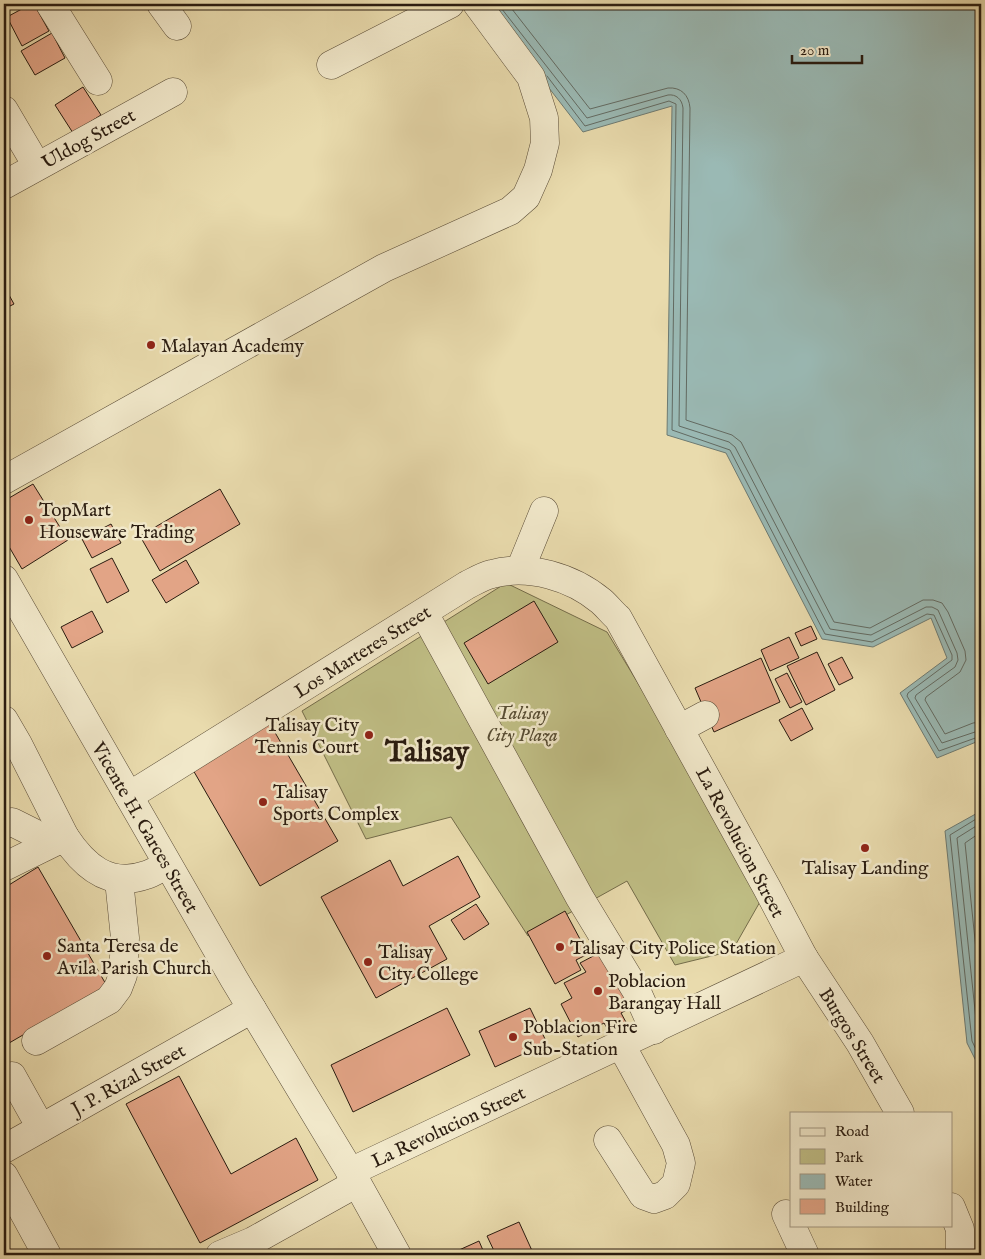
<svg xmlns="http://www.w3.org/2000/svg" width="985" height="1259" font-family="'IM FELL English',serif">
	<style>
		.green { fill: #bfbd84; stroke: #746c4a }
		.water { fill: #9ab9b4; stroke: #6d7a72 }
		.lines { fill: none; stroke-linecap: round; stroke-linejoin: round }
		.shore { stroke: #626a62; stroke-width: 1 }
		.building { fill: #e2a486; stroke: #2a1c10 }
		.minor-casing { stroke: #5a4c37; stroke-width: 29 }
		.minor { stroke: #f1e8ca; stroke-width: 28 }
		.poi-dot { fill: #8f2418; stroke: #f1e8ca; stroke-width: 2 }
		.labels { text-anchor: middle; stroke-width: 5; stroke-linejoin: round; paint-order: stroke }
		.street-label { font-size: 19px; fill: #2a1c10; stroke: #f1e8ca }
		.poi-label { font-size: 19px; fill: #2a1c10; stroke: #f1e8ca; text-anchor: start }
		.park-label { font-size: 19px; font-style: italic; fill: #574c33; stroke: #f1e8ca }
		.town-label { font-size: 29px; font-weight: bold; fill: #2a1c10; stroke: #f1e8ca }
	</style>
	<rect width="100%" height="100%" fill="#e9dbad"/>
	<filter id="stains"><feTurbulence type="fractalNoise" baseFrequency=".004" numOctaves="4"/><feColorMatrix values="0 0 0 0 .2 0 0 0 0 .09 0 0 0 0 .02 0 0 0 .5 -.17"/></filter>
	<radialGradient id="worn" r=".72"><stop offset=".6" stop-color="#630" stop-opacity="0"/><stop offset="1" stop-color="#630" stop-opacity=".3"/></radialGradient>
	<!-- green -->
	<path class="green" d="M506 583 607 632 765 893 732 951 675 965 627 881 528 936 451 817 366 839 302 711Z"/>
	<!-- water -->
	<g class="water">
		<path d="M484 4H981V740L937 758 900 693 947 658 931 618 873 647 822 639 726 453 667 435 672 106 583 132Z"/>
		<path d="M981 811V1071L967 1043 945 831Z"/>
	</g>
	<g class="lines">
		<!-- shore -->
		<g class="shore">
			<path d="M498 4 587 118 668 95C676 94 682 99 683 108L679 426 729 442 735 447 830 629 871 635 926 607H932L938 610 957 653 958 660 955 667 916 695 915 698 942 743 981 730"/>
			<path d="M508 4 590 109 668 88C681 87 689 95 690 108L686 420 732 435 741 442 834 622 870 628 923 600H933L942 603 948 612 965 651 966 660 960 672 926 697 925 700 945 734 973 723 981 722"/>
			<path d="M547 76 585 126 669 101 676 104 672 430 730 450 825 634 872 642 927 614 934 615 952 655V660L908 693 907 696 939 751 981 736"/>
			<path d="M981 816 950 835 972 1041 981 1060"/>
			<path d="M981 823 957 838 978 1039 981 1046"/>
			<path d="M981 832 965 843 981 998"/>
		</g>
	</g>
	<!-- building -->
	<g class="building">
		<path d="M4 4H19L4 12Z"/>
		<path d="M31 4H34L49 31 22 46 7 17Z"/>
		<path d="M52 33 65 58 35 75 21 51Z"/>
		<path d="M83 87 101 115 73 133 55 105Z"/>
		<path d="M4 286 14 304 4 309Z"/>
		<path d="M33 484 68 540 22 569 4 538V501Z"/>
		<path d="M220 489 240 524 160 571 140 536Z"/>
		<path d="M111 524 121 543 92 558 82 539Z"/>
		<path d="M112 558 129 591 107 603 90 569Z"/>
		<path d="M186 560 199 583 166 603 152 580Z"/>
		<path d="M534 601 558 642 488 684 464 643Z"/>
		<path d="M92 611 103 632 72 648 61 627Z"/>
		<path d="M811 626 817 639 801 646 795 633Z"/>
		<path d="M789 637 799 658 770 671 761 650Z"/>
		<path d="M817 652 835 690 806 705 787 666Z"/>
		<path d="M842 657 853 678 839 685 828 664Z"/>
		<path d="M761 658 780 702 714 732 695 688Z"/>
		<path d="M787 673 802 702 790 708 775 679Z"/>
		<path d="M802 708 813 729 791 741 779 720Z"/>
		<path d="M266 717 338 841 260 886 189 763Z"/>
		<path d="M458 856 480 897 429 926 447 959 376 998 321 897 390 860 403 886Z"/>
		<path d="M38 867 107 986 4 1046V888Z"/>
		<path d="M476 904 489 924 464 940 451 920Z"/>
		<path d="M565 911 588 954 576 960 581 970 555 984 527 932Z"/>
		<path d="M601 952 636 1005 621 1013 627 1024 610 1033 604 1023 578 1037 561 1004 572 998 564 983 586 972 580 963Z"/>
		<path d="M447 1008 470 1055 353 1112 331 1065Z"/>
		<path d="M530 1008 547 1043 495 1067 479 1031Z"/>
		<path d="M179 1076 231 1174 296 1138 318 1180 200 1243 126 1104Z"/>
		<path d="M519 1222 534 1255H496L487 1236Z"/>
		<path d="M479 1241 485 1255H448Z"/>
	</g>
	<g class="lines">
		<defs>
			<g id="minor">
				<path d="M50 4 98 81"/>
				<path d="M161 4 177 26"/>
				<path d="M331 65 450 4"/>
				<path d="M4 110 37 166"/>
				<path d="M4 185 173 92"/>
				<path d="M4 480 384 268 510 211 526 197 538 170 545 143 544 118 531 77 477 4"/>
				<path d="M520 570 544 511"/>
				<path d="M4 579 234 979 357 1183 397 1255"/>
				<path d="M424 613 580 898 637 992 654 1030"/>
				<path d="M4 720 18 744 65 837"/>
				<path d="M679 729 705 715"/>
				<path d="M129 796 467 585C475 581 483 576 492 574 529 564 572 577 601 601 607 606 612 613 618 618L767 888 804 958 860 1043 900 1113"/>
				<path d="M4 825 12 822 34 833 46 845"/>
				<path d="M4 867 65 837C84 866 109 888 146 875 153 873 160 868 167 865"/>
				<path d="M36 1041 109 1000 118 988 123 975 125 938 119 880"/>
				<path d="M12 1076 41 1128"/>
				<path d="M608 1140 643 1195 654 1199 665 1195 676 1184 681 1163 676 1145 621 1045"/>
				<path d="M4 1149 252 1009"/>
				<path d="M350 1172 804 958"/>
				<path d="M4 1176 47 1255"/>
				<path d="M951 1207 960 1229V1255"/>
				<path d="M786 1214 805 1255"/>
				<path d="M220 1255 253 1241 357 1183"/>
			</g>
		</defs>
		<!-- minor casing -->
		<use href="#minor" class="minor-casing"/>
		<!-- minor -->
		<use href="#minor" class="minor"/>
	</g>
	<!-- markers -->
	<g class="poi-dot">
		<circle cx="151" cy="345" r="5"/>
		<circle cx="29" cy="520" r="5"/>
		<circle cx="369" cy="735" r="5"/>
		<circle cx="263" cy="802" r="5"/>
		<circle cx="865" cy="848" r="5"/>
		<circle cx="560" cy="947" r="5"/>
		<circle cx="47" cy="956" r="5"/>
		<circle cx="368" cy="962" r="5"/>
		<circle cx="598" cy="991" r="5"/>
		<circle cx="513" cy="1037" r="5"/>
	</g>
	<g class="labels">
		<!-- street labels -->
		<g class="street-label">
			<text transform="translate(88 138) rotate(-29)" y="7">Uldog Street</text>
			<text transform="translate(362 651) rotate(-32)" y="7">Los Marteres Street</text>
			<text transform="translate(146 827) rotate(60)" y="7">Vicente H. Garces Street</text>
			<text transform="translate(741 842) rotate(62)" y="7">La Revolucion Street</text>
			<text transform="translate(853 1035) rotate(58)" y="7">Burgos Street</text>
			<text transform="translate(128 1079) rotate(-29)" y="7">J. P. Rizal Street</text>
			<text transform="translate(448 1126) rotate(-25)" y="7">La Revolucion Street</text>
		</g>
		<!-- poi labels -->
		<g class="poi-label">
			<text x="161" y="352">Malayan Academy</text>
			<text x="39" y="516">TopMart<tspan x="39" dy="22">Houseware Trading</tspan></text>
			<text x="359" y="731" text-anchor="end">Talisay City<tspan x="359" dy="22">Tennis Court</tspan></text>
			<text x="273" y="798">Talisay<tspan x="273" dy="22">Sports Complex</tspan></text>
			<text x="865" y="874" text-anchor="middle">Talisay Landing</text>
			<text x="57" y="952">Santa Teresa de<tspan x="57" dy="22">Avila Parish Church</tspan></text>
			<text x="570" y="954">Talisay City Police Station</text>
			<text x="378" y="958">Talisay<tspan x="378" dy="22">City College</tspan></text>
			<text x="608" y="987">Poblacion<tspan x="608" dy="22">Barangay Hall</tspan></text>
			<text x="523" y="1033">Poblacion Fire<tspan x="523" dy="22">Sub-Station</tspan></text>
		</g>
		<!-- park labels -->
		<g class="park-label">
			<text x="522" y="719">Talisay<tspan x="522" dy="22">City Plaza</tspan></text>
		</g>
		<!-- town labels -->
		<g class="town-label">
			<text x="427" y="761">Talisay</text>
		</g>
	</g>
	<!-- margin -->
	<rect width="985" height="1259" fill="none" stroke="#e9dbad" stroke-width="20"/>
	<rect x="5" y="5" width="975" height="1249" fill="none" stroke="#2a1c10" stroke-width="2.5"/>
	<rect x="10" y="10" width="965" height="1239" fill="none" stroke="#2a1c10"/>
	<!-- legend -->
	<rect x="790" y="1112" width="162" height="115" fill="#f1e8ca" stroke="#a19680"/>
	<rect x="800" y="1128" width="25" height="8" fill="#f1e8ca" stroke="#a19680"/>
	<text x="835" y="1136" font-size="15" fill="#2a1c10">Road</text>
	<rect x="800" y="1149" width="25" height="15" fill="#bfbd84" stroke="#a19680"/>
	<text x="835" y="1162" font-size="15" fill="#2a1c10">Park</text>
	<rect x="800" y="1174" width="25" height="15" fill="#9ab9b4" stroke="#a19680"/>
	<text x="835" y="1186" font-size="15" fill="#2a1c10">Water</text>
	<rect x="800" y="1199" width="25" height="15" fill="#e2a486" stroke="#a19680"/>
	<text x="835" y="1212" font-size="15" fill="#2a1c10">Building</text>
	<!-- scale -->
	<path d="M792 55v8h70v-8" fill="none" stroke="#2a1c10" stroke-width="2.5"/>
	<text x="800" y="55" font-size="15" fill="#2a1c10" stroke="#f1e8ca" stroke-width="4" paint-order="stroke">20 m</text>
	<rect width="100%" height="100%" filter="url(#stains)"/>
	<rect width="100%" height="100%" fill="url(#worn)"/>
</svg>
